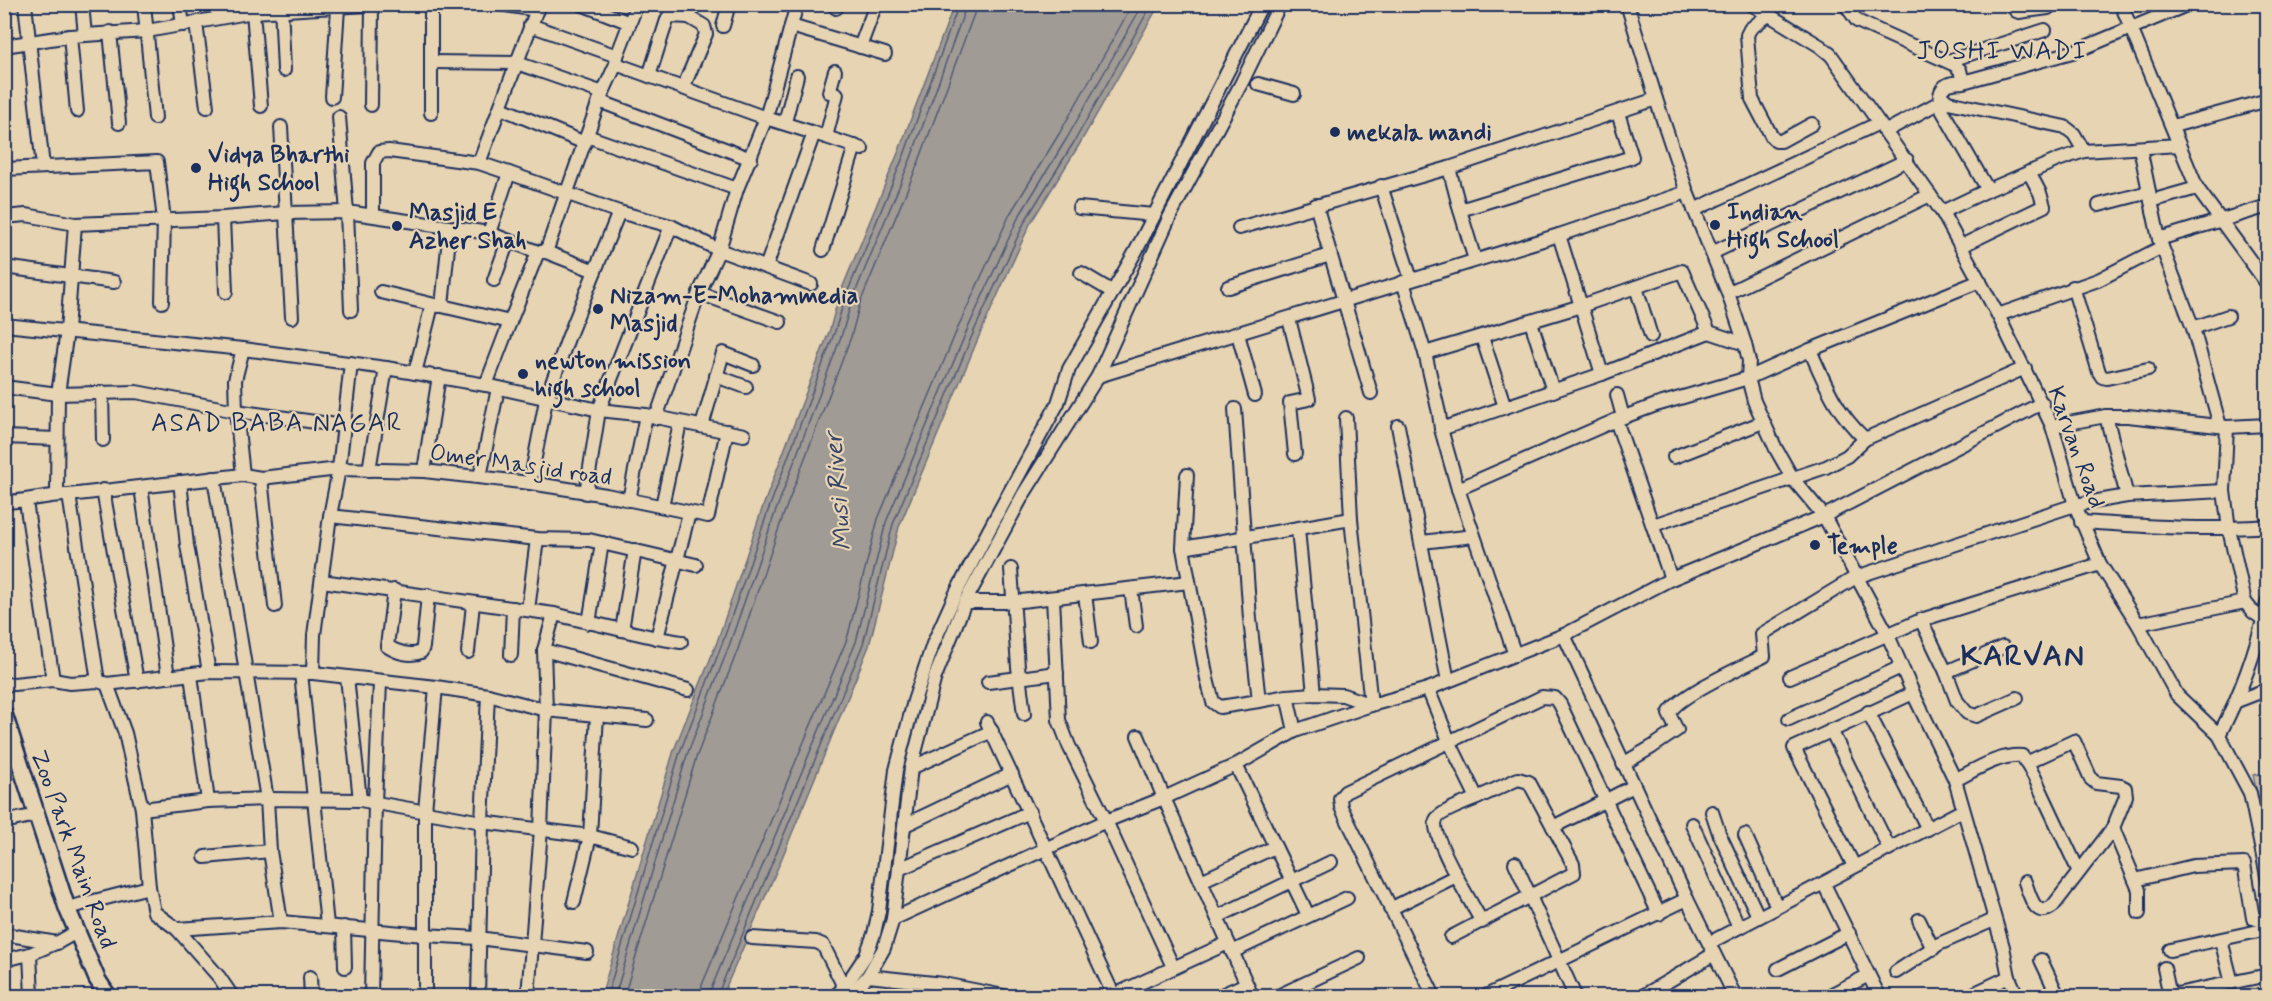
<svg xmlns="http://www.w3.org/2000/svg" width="2272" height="1001" font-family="Mynerve,sans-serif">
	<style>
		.green { fill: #cabca6; stroke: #727682; stroke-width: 1.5 }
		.water { fill: #a19b95; stroke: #6b707f; stroke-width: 1.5 }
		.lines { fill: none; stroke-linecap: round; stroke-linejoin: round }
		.shore { stroke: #515a74; stroke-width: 1.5 }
		.minor-casing { stroke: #1b2f5e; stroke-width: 16 }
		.major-casing { stroke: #1b2f5e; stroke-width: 20 }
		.minor { stroke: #e7d4b2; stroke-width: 12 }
		.major { stroke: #e7d4b2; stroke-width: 15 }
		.poi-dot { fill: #1b2f5e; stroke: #e7d4b2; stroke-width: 2 }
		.labels { text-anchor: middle; stroke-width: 4.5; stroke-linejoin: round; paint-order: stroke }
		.poi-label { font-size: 24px; font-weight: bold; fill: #1b2f5e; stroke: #e7d4b2; text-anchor: start }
		.street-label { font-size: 24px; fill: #1b2f5e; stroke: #e7d4b2 }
		.neighbourhood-label { font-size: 26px; letter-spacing: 1.5px; fill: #1b2f5e; stroke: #e7d4b2 }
		.water-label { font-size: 26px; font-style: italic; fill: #364569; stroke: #e7d4b2 }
		.district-label { font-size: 30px; font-weight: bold; letter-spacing: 1.5px; fill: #1b2f5e; stroke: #e7d4b2 }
	</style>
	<rect width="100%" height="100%" fill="#e7d4b2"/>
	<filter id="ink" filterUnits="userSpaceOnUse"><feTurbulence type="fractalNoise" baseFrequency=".0167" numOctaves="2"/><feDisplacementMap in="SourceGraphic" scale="12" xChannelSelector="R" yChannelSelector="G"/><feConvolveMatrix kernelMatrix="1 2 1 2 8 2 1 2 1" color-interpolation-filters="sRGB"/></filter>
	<g filter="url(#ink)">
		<!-- green -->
		<path class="green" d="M2267 773H2268L2267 838 2253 775Z"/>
		<!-- water -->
		<path class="water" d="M954 5H1159L1079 145 1030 224 980 334 899 527 869 646 779 865 722 996H601L674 750 717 642 762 509 830 329 839 296 898 153Z"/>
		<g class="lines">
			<!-- shore -->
			<g class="shore">
				<path d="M607 996 680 752 722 644 768 511 835 331 845 298 904 155 959 4"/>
				<path d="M615 996 687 755 729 646 775 513 842 334 852 300 911 158 967 4"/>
				<path d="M624 996 696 758 738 649 783 516 851 337 860 303 919 161 974 14 976 4"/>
				<path d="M700 996 702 985 847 639 878 519 959 325 1010 214 1059 134 1133 4"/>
				<path d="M709 996 711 989 856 642 886 522 968 328 1018 218 1067 138 1143 4"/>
				<path d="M717 996 863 644 893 524 974 331 1025 221 1074 142 1152 4"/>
			</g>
			<defs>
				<g id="minor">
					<path d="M25 4 43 167"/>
					<path d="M82 4 85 35"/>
					<path d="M144 4 155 118"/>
					<path d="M180 4 183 25"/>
					<path d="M281 4 284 70"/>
					<path d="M499 4 537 10"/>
					<path d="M581 4 630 23"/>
					<path d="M1627 4 1656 99 1687 192 1728 293 1745 344 1749 361 1748 378 1754 401 1776 449 1793 479 1824 516 1887 633 1913 693 1955 780 2003 947 2009 977 2017 996"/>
					<path d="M1751 4 1820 46 1831 55 1942 212 1998 315 2052 426 2075 505 2100 564 2138 624 2177 695 2219 735 2250 793 2268 881"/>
					<path d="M1845 4 1857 21 1955 65 1960 70 1963 82C1953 83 1943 82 1940 95L1948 102 2065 127 2074 134 2084 151 2179 145"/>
					<path d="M2013 4 2016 11 2019 12 2048 8 2052 4"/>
					<path d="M2121 4 2197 188 2268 285"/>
					<path d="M836 8 837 4"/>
					<path d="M253 12 261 106"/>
					<path d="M1767 16 1750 29 1747 35 1752 99 1772 137 1776 141H1781L1812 124"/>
					<path d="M196 23 207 107"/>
					<path d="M530 25 617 56"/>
					<path d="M723 26 729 4"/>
					<path d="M791 26 885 54"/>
					<path d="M110 32 119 123"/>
					<path d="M70 36 77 111"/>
					<path d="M4 46 70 36 147 31 253 12 384 4"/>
					<path d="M860 47 876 4"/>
					<path d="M1948 61 2045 30"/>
					<path d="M431 62 517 63 603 93"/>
					<path d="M616 64 766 118 737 189 719 250 699 293 656 418"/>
					<path d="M649 76 667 20 669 16 689 17 693 4"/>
					<path d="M1963 82 2076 51 2189 4"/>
					<path d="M1258 84 1294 94"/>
					<path d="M683 88 706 34 704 26 689 17"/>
					<path d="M332 97 338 8"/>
					<path d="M599 101 751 159"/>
					<path d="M371 105 372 4"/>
					<path d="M501 108 585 143"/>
					<path d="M431 113V4"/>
					<path d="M339 117 347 212 351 310"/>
					<path d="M785 122 797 76"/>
					<path d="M2173 126 2268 100"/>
					<path d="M281 127 292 317"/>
					<path d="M1886 131 1938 103 1988 190 1942 212"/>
					<path d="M814 133 826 137 837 94 829 92 835 71"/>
					<path d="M587 136 737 189"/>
					<path d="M826 137 862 149"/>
					<path d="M2140 148 2151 201 2197 188"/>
					<path d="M479 163 539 4"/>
					<path d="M1449 168 1460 210"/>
					<path d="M4 169 157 162 164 220 162 302"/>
					<path d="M1381 186 1411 279"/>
					<path d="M1988 190 2058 160 2084 151"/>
					<path d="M2151 201 2159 239 2193 328 2220 426"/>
					<path d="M1316 205 1371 393"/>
					<path d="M2099 205 2149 192"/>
					<path d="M1079 208 1154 215"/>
					<path d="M1694 210 1879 123"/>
					<path d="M619 212 595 271 546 252 599 101 616 64 617 56 637 4"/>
					<path d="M373 215V163L379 152 389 151 479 163 509 173 619 212 671 226 719 250 811 284"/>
					<path d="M4 217 26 215 75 224 223 218 286 213 347 212 489 233 538 252H546"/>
					<path d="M223 218 226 292"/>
					<path d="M450 228 442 306 510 322 538 252"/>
					<path d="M1239 228 1449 168 1656 99"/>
					<path d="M489 233 509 173"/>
					<path d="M1559 235 1602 374"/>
					<path d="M2159 239 2268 206"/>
					<path d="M1961 246 2044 206 2040 193 2029 172"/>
					<path d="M823 250 855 146"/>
					<path d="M1712 253 1907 160"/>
					<path d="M1475 260 1460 210 1632 157 1618 113"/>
					<path d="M4 267 114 282"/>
					<path d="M766 267 814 133 766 118 797 4"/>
					<path d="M1081 273 1113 292"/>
					<path d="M494 280 508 241"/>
					<path d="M1403 282 1425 353 1439 413 1441 429 1458 489 1515 655"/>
					<path d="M1228 287 1330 255"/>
					<path d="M1636 287 1651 336"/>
					<path d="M2073 287 2099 372 2102 377 2107 378 2148 369"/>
					<path d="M381 292 439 306"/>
					<path d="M699 293 780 322"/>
					<path d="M1728 293 1930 195"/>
					<path d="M1998 315 2098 280 2162 247"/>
					<path d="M1289 319 1309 399 1290 403 1295 454"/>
					<path d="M1531 322 1553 391"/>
					<path d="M4 325 243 349 386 368 486 385 599 410 646 415 744 435"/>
					<path d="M2193 328 2228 316"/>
					<path d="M1238 334 1255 395"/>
					<path d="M1482 337 1505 407"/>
					<path d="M243 349 235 380 236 411 243 475"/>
					<path d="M1810 350C1826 386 1836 412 1865 439"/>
					<path d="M1425 353 1581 306 1682 271 1709 332 1745 344"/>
					<path d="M415 373 432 305"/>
					<path d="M716 376 746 387"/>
					<path d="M1098 376 1559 235 1687 192"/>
					<path d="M486 385 510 322"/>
					<path d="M4 387 58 394 136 392 236 411 344 426"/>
					<path d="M102 392 103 440"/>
					<path d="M1617 395 1623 417"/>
					<path d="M1235 409 1250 619 1259 701 1287 696 1295 731"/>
					<path d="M2106 416 2127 496"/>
					<path d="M1616 420 1671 579"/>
					<path d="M702 426 723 353 753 365"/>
					<path d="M1398 426 1448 681"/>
					<path d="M2052 426 2106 416H2128L2227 427 2268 425"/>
					<path d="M2227 427 2224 491 2229 529 2245 602 2253 612 2263 619"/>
					<path d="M1441 429 1602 374 1709 332"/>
					<path d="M4 437 57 439"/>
					<path d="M1674 457 1763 422"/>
					<path d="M369 470 386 368"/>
					<path d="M424 471 439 376"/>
					<path d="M1187 475 1183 548 1207 679 1213 702 1220 707 1259 701"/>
					<path d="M480 477 498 388"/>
					<path d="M214 478 267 799 270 851 281 922"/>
					<path d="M261 478 275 606"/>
					<path d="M180 482 187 545 209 672"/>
					<path d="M530 483 546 400 568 338 595 271"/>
					<path d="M141 487 168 677"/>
					<path d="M1458 489 1616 420 1656 405 1748 378 1810 350 1980 281"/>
					<path d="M103 490 137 681"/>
					<path d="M586 493 599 410 671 226"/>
					<path d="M57 494 58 394 67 331 75 224"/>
					<path d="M69 495 98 681"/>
					<path d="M629 500 646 415"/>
					<path d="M4 502C26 502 48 494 69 495L243 475 261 478 339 469 424 471 530 483 606 495 708 516 727 431"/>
					<path d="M26 502 53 680"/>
					<path d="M662 506 680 423"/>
					<path d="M330 516 537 539 589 540 696 565"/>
					<path d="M2081 522C2144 526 2205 531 2268 526"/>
					<path d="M1653 525 1826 467 1847 456 1865 439 2025 368"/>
					<path d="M1298 529 1314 694"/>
					<path d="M1422 542 1474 536"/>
					<path d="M1183 548 1351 519"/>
					<path d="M1011 569 1018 667 1024 714"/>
					<path d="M322 581 554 614 622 630 635 550"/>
					<path d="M1131 589 1136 626"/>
					<path d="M394 590 387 646C396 652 411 657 421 652L423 647 428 595"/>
					<path d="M1085 594 1091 642"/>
					<path d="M1053 598 1059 720 1069 746 1106 821 1173 967"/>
					<path d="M965 602H1012L1189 582"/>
					<path d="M528 610 537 539"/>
					<path d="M1921 620 1946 672 1957 701 1967 713 1976 716 2017 698"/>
					<path d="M589 623 602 543"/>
					<path d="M2138 624 2245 602"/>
					<path d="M622 630 657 638 689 513"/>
					<path d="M1564 635 1687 899 1735 996"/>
					<path d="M657 638 681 642"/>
					<path d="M544 650 688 690"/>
					<path d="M468 652 473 604"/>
					<path d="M511 655 513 608"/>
					<path d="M1946 672 2003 647"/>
					<path d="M301 673 327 925"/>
					<path d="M313 673 314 635 330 516 339 469 351 363"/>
					<path d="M191 675 208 801"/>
					<path d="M347 677 360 800"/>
					<path d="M1790 677 1921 620 2100 564"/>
					<path d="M988 682 1057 673"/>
					<path d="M107 684 125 733 142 809 149 887 154 912 177 929 219 977 232 996"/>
					<path d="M4 685 53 680 70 683 98 681 107 684 209 672 313 673 436 687 488 695 546 710 647 720"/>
					<path d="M1428 689 1450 743 1477 798C1468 802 1439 812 1436 820 1430 834 1473 906 1482 922"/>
					<path d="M1287 696 1314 694 1343 695 1371 705 1351 519 1346 418"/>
					<path d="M2237 701 2268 689"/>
					<path d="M1868 712 1928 829"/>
					<path d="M1789 719 1901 667"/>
					<path d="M987 722 1114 996"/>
					<path d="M1831 730 1889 848"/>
					<path d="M2219 735C2242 692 2257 648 2268 600"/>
					<path d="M1138 736 1164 798 1252 996"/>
					<path d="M1623 764 1652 747 1677 730 1669 714C1676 696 1744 666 1764 656L1762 634 1856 577 2075 505 2127 496 2224 491"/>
					<path d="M1236 765 1308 915"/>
					<path d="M911 768 992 731"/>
					<path d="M1955 780C1975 770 1999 754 2022 756L2034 776 2079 872"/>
					<path d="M142 809 208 801 267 799 360 800 482 822 590 836 632 847"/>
					<path d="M1712 812 1719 833 1758 916"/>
					<path d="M4 822 36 815"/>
					<path d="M1692 824 1739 927"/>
					<path d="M905 825 1012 774"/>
					<path d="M1553 827 1634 786"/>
					<path d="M2113 828 2139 890V913"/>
					<path d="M1745 835 1777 907"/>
					<path d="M205 857 270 851"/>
					<path d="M1515 863 1575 996"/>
					<path d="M1854 866 1794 748 1913 693"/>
					<path d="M899 869 1030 812"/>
					<path d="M2135 880 2193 866 2244 864 2253 918 2268 922"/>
					<path d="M1201 881 1275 847"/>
					<path d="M2025 882C2030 896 2035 920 2053 906L2113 828 2126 796 2125 788 2121 786 2096 783 2091 779 2074 741 2026 763"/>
					<path d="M1824 884 1879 996"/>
					<path d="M574 902 590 836 597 715"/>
					<path d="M67 908 149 887"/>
					<path d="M1390 909 1456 876"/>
					<path d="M1217 917 1331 862"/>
					<path d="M893 919 1106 821 1164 798 1236 765 1295 731 1371 705 1428 689 1564 635 1671 579 1824 516 2042 403"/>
					<path d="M1919 920 1933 949"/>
					<path d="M344 927 345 967"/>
					<path d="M177 929 281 922 424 935 478 938 587 952"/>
					<path d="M4 934 57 943 78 931"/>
					<path d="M1451 937 1574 873 1573 864 1529 782 1518 779 1477 798"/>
					<path d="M752 938 816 942 823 945 847 993"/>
					<path d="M2221 940 2232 983"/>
					<path d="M1709 943 1963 810"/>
					<path d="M2170 950 2268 929"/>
					<path d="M1232 952 1347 898"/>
					<path d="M30 954 32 996"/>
					<path d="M4 960 30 954 56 943"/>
					<path d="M2041 960 2058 996"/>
					<path d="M2164 968 2170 996"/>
					<path d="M1778 969 1849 933"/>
					<path d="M1896 972 1939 944 1994 920"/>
					<path d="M868 976 943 984 1004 996"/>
					<path d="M310 977 311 996"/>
					<path d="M371 996 375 803 380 682"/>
					<path d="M425 996V811L436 687"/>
					<path d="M478 996 482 822 488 695"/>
					<path d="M528 996 541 829 546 710 544 650 554 614"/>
					<path d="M835 996 844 988 866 955 874 934 879 911 896 770 914 701 933 644 955 595 989 530 1058 403 1069 369 1137 249 1262 4"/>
					<path d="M850 996 868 976 884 948 893 919 911 768 935 677 965 602 1023 495 1098 376 1170 216 1242 82 1280 4"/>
					<path d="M1112 996 1228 943"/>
					<path d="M1219 996 1246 984"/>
					<path d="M1278 996 1359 958"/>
					<path d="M1434 996 1341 807 1340 798 1345 792 1542 697 1555 698 1560 704 1659 914"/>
					<path d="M1486 996 1687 899"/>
					<path d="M1643 996 1714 954"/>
					<path d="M1828 996 1867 976"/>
					<path d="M1969 996 2009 977"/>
					<path d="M2167 996 2268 975"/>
				</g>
				<path id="major" d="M4 714 67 908 97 979 108 996"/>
			</defs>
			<!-- minor casing -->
			<use href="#minor" class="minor-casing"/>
			<!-- major casing -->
			<use href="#major" class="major-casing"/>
			<!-- minor -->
			<use href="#minor" class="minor"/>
			<!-- major -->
			<use href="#major" class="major"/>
		</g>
	</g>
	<!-- markers -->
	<g class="poi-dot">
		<circle cx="1335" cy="132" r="6"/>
		<circle cx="196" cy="168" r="6"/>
		<circle cx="1715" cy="225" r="6"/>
		<circle cx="397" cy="226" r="6"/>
		<circle cx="598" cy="309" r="6"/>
		<circle cx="523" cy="374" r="6"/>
		<circle cx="1815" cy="545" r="6"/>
	</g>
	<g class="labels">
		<!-- poi labels -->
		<g class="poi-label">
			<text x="1347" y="140">mekala mandi</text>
			<text x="208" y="162">Vidya Bharthi<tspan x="208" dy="28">High School</tspan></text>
			<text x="1727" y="219">Indian<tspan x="1727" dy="28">High School</tspan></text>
			<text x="409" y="220">Masjid E<tspan x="409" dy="28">Azher Shah</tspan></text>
			<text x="610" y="303">Nizam-E-Mohammedia<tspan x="610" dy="28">Masjid</tspan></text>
			<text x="535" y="368">newton mission<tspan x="535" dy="28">high school</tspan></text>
			<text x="1827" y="553">Temple</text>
		</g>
		<!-- street labels -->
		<g class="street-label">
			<text transform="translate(2077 447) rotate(70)" y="8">Karvan Road</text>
			<text transform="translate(521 464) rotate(8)" y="8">Omer Masjid road</text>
			<text transform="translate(74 849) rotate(70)" y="8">Zoo Park Main Road</text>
		</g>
		<!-- neighbourhood labels -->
		<g class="neighbourhood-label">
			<text x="2002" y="59">JOSHI WADI</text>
			<text x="277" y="431">ASAD BABA NAGAR</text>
		</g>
		<!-- water labels -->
		<g class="water-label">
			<text transform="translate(837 492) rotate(-95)" y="9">Musi River</text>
		</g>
		<!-- district labels -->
		<g class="district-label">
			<text x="2023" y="665">KARVAN</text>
		</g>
	</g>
	<!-- margin -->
	<rect width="2272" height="1001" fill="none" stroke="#e7d4b2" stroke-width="24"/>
	<rect x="12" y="12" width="2248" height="977" fill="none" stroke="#1b2f5e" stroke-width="2" filter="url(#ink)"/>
</svg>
